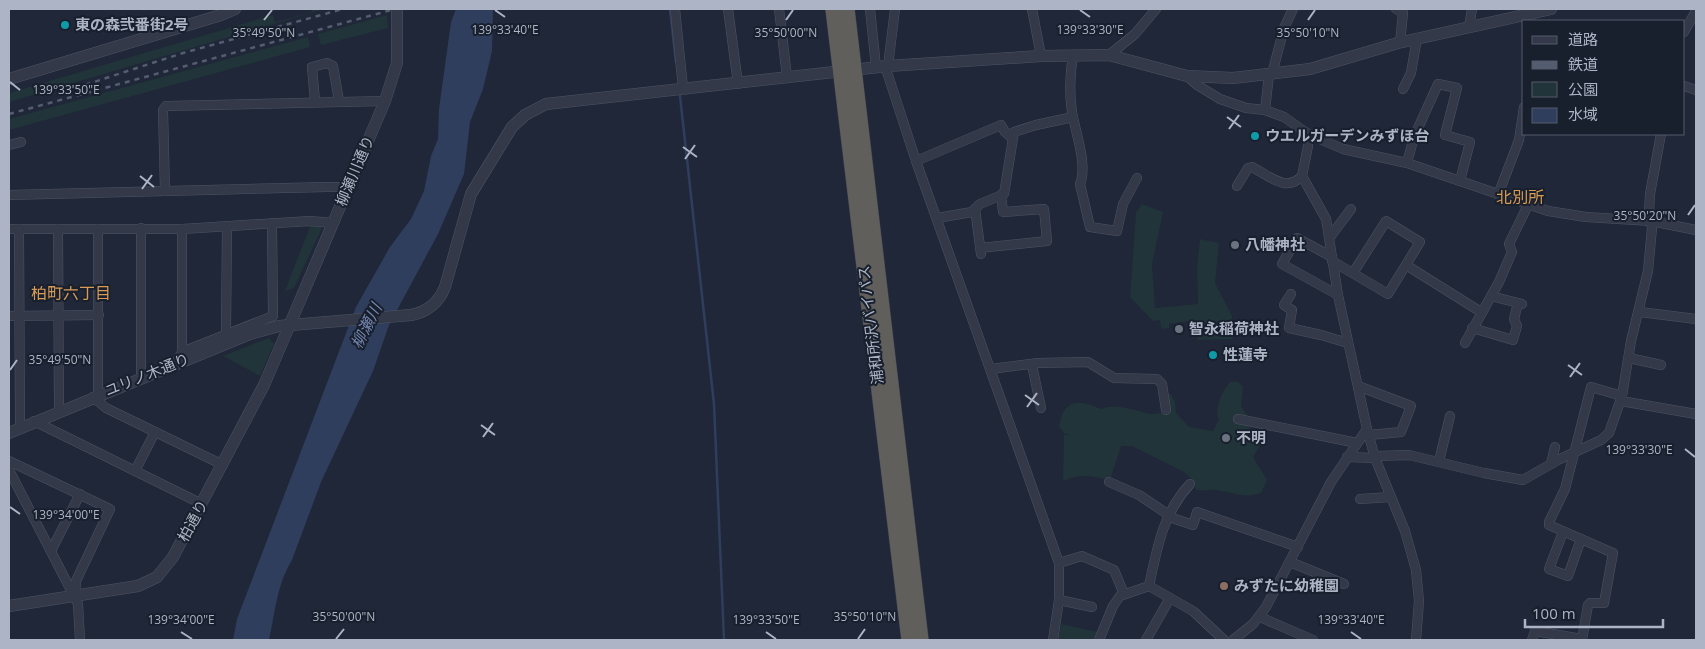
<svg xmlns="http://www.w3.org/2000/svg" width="1705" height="649" font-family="'Open Sans','Noto Sans JP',sans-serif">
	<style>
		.green { fill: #213439 }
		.water { fill: #303e5e }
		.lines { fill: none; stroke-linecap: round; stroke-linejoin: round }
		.stream { stroke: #303e5e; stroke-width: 2.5 }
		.minor-casing { stroke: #4d5463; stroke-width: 10 }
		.tertiary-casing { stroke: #4d5463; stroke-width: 12 }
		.trunk-casing { stroke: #3a4150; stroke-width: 16 }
		.minor { stroke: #333948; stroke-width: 9 }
		.tertiary { stroke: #333948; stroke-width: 11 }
		.trunk { stroke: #605f5c; stroke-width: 15 }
		.rail { stroke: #545d70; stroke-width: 2.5; stroke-dasharray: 5 5; stroke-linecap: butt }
		.ticks { fill: none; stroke: #adb4c5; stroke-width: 2 }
		.culture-dot { fill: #0f9aa8; stroke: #181f2d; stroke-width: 2 }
		.worship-dot { fill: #6b7280; stroke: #181f2d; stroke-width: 2 }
		.education-dot { fill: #8d6e63; stroke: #181f2d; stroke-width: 2 }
		.labels { text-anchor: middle; stroke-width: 4; stroke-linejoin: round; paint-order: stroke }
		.poi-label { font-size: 15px; font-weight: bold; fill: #adb4c5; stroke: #181f2d; text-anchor: start }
		.street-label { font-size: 15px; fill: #adb4c5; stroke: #181f2d }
		.neighbourhood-label { font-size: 16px; fill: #d79b56; stroke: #181f2d }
		.water-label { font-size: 16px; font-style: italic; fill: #7486af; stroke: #181f2d }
		.ticks-label { font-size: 12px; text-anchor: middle; fill: #adb4c5; stroke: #181f2d; stroke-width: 4; stroke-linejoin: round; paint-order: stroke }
	</style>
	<rect width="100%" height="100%" fill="#1f2738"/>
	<!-- green -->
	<g class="green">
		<path d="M311 9H324L9 102V93L273 15 275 22 312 12Z"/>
		<path d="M387 15 388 28 321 45 318 34Z"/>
		<path d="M308 37 310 47 9 130V119Z"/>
		<path d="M1142 204 1163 212 1152 264 1155 308 1198 304 1197 266 1200 239 1219 243 1215 283 1232 316 1233 339 1198 340 1196 320 1169 324V328L1161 329 1160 320 1153 321 1130 297 1136 213Z"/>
		<path d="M311 224H318L322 228 294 288 285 291Z"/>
		<path d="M269 338 274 344 260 376 223 356Z"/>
		<path d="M1230 382H1238L1243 386 1241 406 1247 415V426L1259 434 1260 445 1253 457 1267 480 1261 493C1245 499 1232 492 1216 490 1208 489 1204 492 1196 490L1194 481 1184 472 1132 446H1121L1110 480C1093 476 1079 473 1063 481L1064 435H1071L1065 434 1059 426C1063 400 1078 398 1101 409 1116 402 1136 411 1151 414 1156 414 1161 412 1167 413L1168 394H1171L1175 402 1176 413 1189 427 1213 431 1219 420C1214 407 1222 392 1230 382Z"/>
		<path d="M1061 624 1098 632 1094 637 1096 640H1058Z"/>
	</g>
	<!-- water -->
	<path class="water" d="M456 9H493L492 51 483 89 470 122 464 174 438 234 389 325 373 371 321 482 292 560C277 584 275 613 269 640H233L237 619 356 307 390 247 411 219 424 191 431 156 438 139 439 109 451 22Z"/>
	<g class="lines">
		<!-- stream -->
		<g class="stream">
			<path d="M670 9 676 62"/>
			<path d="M680 96 714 404 724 640"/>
		</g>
		<defs>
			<g id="minor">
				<path d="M675 9 683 88"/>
				<path d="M728 9 738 84"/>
				<path d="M779 9 787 77"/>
				<path d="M870 9 876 67"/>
				<path d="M1032 9 1041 56"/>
				<path d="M1396 9 1403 13 1400 43"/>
				<path d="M1469 27 1472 9"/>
				<path d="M1684 32 1696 11"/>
				<path d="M1073 55C1070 74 1069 93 1072 112 1075 131 1088 165 1080 184L1090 227 1117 231 1123 204 1137 178"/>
				<path d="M1109 55 1135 34 1156 9"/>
				<path d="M885 66 916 161 1059 563V600L1053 640"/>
				<path d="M888 66 895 9"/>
				<path d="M1272 74 1284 28 1293 9"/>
				<path d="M1187 76 1197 85 1220 99 1246 108 1265 110 1284 117 1308 134 1343 149 1407 163 1548 211 1586 217 1651 221 1696 230"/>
				<path d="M1684 86 1696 90"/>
				<path d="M1403 89 1411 73 1417 38"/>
				<path d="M315 101 312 67 327 63 333 66 339 101"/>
				<path d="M1265 110 1269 75"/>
				<path d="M1308 134V146L1302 176 1326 219 1338 295 1367 429 1375 458 1405 531 1416 570 1419 601 1416 640"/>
				<path d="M9 145 21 142"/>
				<path d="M916 161 1001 125 1005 132 1012 138"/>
				<path d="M1407 163 1414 137 1438 84 1457 88 1445 135 1470 142 1460 181"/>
				<path d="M1237 186 1248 168 1252 167C1270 176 1286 193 1302 176"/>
				<path d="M165 191 163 110 166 106 385 101"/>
				<path d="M9 195 327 187H340L347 190"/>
				<path d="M1498 195 1519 140 1524 107"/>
				<path d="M975 209 981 254"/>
				<path d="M937 218 972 212 980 204 1004 194 1014 132 1036 125 1073 117"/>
				<path d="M141 228V377"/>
				<path d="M9 229H182L310 221 333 223"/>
				<path d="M19 229 20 427"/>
				<path d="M58 229 59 411"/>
				<path d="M98 229V395"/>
				<path d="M182 229V352"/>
				<path d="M1330 237 1351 209"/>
				<path d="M980 248 1047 241 1044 209 1003 212 1001 195"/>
				<path d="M1332 257 1297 238 1282 264 1338 295"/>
				<path d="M1332 261 1388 294 1420 242 1386 221 1353 273"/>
				<path d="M1406 265 1481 312"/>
				<path d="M1291 294 1284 305 1292 310 1289 328 1321 335 1348 343"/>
				<path d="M1491 296 1522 304"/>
				<path d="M1640 312 1696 319"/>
				<path d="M9 316 99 315"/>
				<path d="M1472 328 1513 340 1517 326 1514 319 1518 303"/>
				<path d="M226 333 227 227"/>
				<path d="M1465 343 1499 282 1512 252 1509 244 1528 205"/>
				<path d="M1629 358 1661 365"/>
				<path d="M176 363 182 352 273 316 272 223"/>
				<path d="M1032 365 1041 408"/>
				<path d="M991 369 1038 363 1088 362 1114 378 1157 379 1162 384 1166 410"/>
				<path d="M1358 386 1411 406 1401 432 1369 435"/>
				<path d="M93 397 106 408 223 465"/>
				<path d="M1621 401 1696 414"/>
				<path d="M1238 419 1357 443"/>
				<path d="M34 421 202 504"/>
				<path d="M1375 456 1409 455 1484 473 1523 480 1558 460 1601 440 1609 433 1622 396 1631 341 1648 271 1652 228 1649 213 1650 194 1661 134"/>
				<path d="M1347 457 1375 458"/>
				<path d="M9 461 110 509 76 581 75 596"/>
				<path d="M1439 461 1450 416"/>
				<path d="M1551 464 1555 447"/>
				<path d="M9 470 78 604 80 640"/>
				<path d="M135 471 155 432"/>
				<path d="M1109 482 1139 495 1175 519 1193 525 1197 512 1298 547"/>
				<path d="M1360 499 1391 497"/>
				<path d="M1563 532 1549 569 1568 576 1581 539"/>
				<path d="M51 551 80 494"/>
				<path d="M1290 562 1344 584"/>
				<path d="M1059 563 1082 556 1114 570 1124 594"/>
				<path d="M1149 586C1157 548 1163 513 1190 484"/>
				<path d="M1149 586 1193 611 1224 640"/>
				<path d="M1059 600 1092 607"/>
				<path d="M1260 617 1313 640"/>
				<path d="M1099 640 1113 606 1120 596 1149 586"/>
				<path d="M1146 640 1170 598"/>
				<path d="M1233 640 1253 624 1266 607 1331 482 1367 429"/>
				<path d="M1532 640 1535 631 1582 639"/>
				<path d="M1582 640 1588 605 1590 603H1604L1613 553 1549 525V522L1565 489 1591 387 1622 396"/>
			</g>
			<g id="tertiary">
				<path d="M9 79 221 15 235 9"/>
				<path d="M9 433 250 334 279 326 411 315C427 312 439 302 445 287L471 194 512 127 525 115 546 104 888 66 1041 56 1109 55 1187 76 1233 78 1310 69 1398 43 1551 9"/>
				<path d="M9 606 138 586 157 577 173 557 264 385 385 101 397 63V12"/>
			</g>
			<g id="trunk">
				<path d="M833 9 909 640"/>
				<path d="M847 9 921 640"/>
			</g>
		</defs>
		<!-- minor casing -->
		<use href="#minor" class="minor-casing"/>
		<!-- tertiary casing -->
		<use href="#tertiary" class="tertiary-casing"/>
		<!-- trunk casing -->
		<use href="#trunk" class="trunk-casing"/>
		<!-- minor -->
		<use href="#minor" class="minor"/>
		<!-- tertiary -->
		<use href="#tertiary" class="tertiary"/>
		<!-- trunk -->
		<use href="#trunk" class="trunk"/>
		<!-- rail -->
		<g class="rail">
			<path d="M57 94 183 53 343 9"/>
			<path d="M9 114 395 9"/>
		</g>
	</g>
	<!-- ticks -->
	<path class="ticks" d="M495 10 505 17M1080 10 1090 17M264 20 272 10M786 20 793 10M1308 20 1315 10M10 82 20 90M1227 117 1241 127M1229 129 1239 115M683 147 697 157M685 159 695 145M140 176 154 187M142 189 152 175M1688 215 1695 205M1568 365 1582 375M10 370 17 360M1570 377 1580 363M1025 395 1039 405M1027 407 1037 393M481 425 495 435M483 437 493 423M1685 449 1695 457M10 507 20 514M181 632 192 639M766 632 776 639M1351 632 1361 639M336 639 344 629M858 639 865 629"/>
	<!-- markers -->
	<g class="culture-dot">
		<circle cx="65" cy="25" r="5"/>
		<circle cx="1255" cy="136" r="5"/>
		<circle cx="1213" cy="355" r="5"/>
	</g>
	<g class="worship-dot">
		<circle cx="1235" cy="245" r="5"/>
		<circle cx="1179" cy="329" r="5"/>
		<circle cx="1226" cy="438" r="5"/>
	</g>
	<circle class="education-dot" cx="1224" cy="586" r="5"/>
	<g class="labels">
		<!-- poi labels -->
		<g class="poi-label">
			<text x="75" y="30">東の森弐番街2号</text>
			<text x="1265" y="141">ウエルガーデンみずほ台</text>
			<text x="1245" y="250">八幡神社</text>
			<text x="1189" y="334">智永稲荷神社</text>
			<text x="1223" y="360">性蓮寺</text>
			<text x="1236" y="443">不明</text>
			<text x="1234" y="591">みずたに幼稚園</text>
		</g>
		<!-- street labels -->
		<g class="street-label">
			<text transform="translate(355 171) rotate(-67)" y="5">柳瀬川通り</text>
			<text transform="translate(871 325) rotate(-97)" y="5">浦和所沢バイパス</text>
			<text transform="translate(147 375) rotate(-22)" y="5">ユリノ木通り</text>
			<text transform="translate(193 521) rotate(-61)" y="5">柏通り</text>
		</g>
		<!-- neighbourhood labels -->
		<g class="neighbourhood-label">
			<text x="1520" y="203">北別所</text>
			<text x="71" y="299">柏町六丁目</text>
		</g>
		<!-- water labels -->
		<g class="water-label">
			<text transform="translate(366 326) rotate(-63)" y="6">柳瀬川</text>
		</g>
	</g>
	<g class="ticks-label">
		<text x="505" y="34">139°33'40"E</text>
		<text x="1090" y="34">139°33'30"E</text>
		<text x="264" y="37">35°49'50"N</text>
		<text x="786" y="37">35°50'00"N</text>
		<text x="1308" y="37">35°50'10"N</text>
		<text x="66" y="94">139°33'50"E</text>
		<text x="1645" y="220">35°50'20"N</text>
		<text x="60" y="364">35°49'50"N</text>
		<text x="1639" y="454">139°33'30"E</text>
		<text x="66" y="519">139°34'00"E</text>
		<text x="344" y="621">35°50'00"N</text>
		<text x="865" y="621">35°50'10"N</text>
		<text x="181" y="624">139°34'00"E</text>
		<text x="766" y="624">139°33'50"E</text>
		<text x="1351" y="624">139°33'40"E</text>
	</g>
	<!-- border -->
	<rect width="1705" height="649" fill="none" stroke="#adb4c5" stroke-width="20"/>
	<!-- legend -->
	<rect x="1522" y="20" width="162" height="115" fill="#181f2d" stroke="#545b6a"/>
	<rect x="1532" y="36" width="25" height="8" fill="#333948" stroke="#545b6a"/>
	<text x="1568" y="45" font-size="15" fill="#adb4c5">道路</text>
	<rect x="1532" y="61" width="25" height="8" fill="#545d70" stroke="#545b6a"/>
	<text x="1568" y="70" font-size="15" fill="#adb4c5">鉄道</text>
	<rect x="1532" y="82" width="25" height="15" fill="#213439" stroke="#545b6a"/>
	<text x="1568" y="95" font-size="15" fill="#adb4c5">公園</text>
	<rect x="1532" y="108" width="25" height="15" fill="#303e5e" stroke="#545b6a"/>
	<text x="1568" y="120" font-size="15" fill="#adb4c5">水域</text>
	<!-- scale -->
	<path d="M1525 619v8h138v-8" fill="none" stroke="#adb4c5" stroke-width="2.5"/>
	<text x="1532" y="619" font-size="15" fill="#adb4c5" stroke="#181f2d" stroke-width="4" paint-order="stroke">100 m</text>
</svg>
